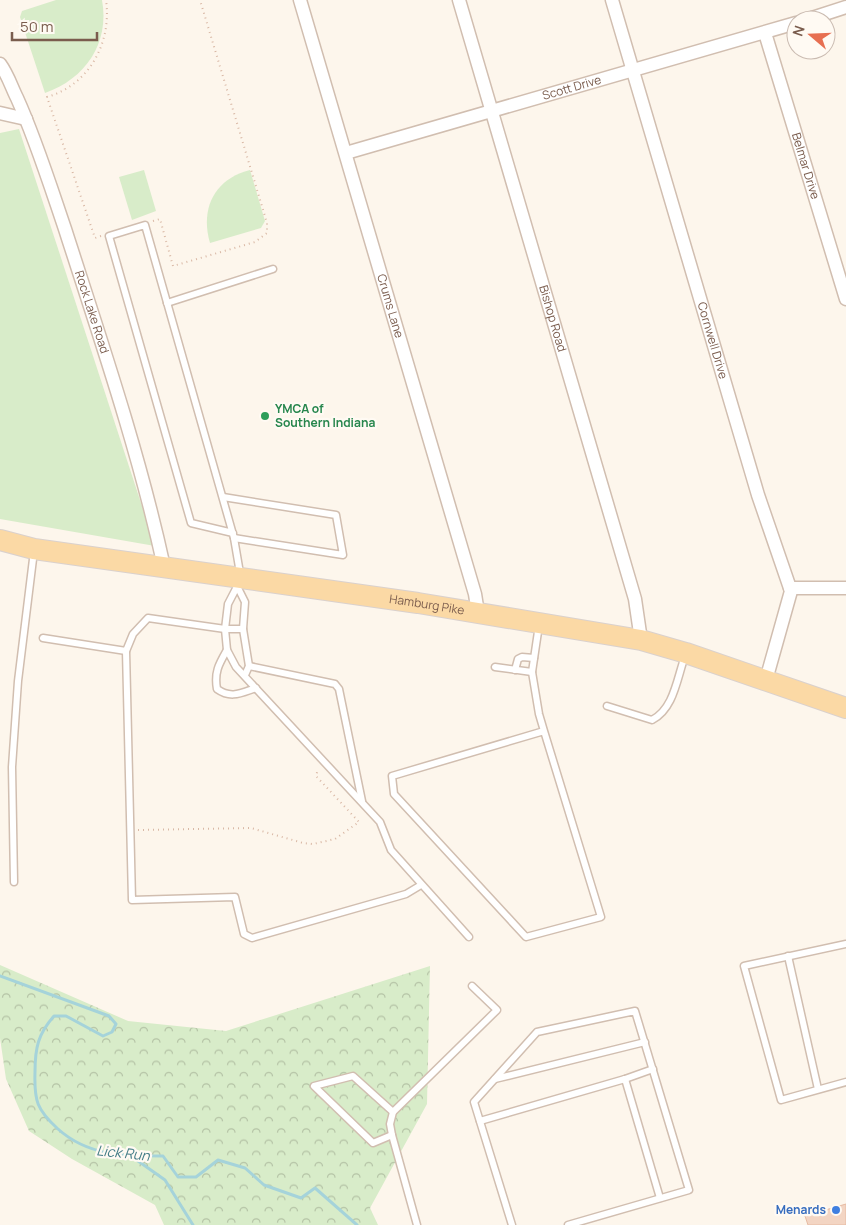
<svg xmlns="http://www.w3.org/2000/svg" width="846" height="1225" font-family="Manrope,sans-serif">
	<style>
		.green { fill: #d8ecc9 }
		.forest { fill: url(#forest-crowns) }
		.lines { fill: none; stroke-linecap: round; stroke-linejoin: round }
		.stream { stroke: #a5d3da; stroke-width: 3 }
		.building { fill: #f3d5c3; stroke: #e6bba3 }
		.service-casing { stroke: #d1beb0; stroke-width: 9 }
		.minor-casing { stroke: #d1beb0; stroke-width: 15 }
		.primary-casing { stroke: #dad1cd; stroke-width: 22 }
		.path { stroke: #d9b8a5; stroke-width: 2; stroke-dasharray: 1 4; stroke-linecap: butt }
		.service { stroke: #fff; stroke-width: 6 }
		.minor { stroke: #fff; stroke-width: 12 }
		.primary { stroke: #fbd9a5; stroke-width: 20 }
		.leisure-dot { fill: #2e9e5b; stroke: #fffaf3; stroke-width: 2 }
		.shop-dot { fill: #3f7fe0; stroke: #fffaf3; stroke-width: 2 }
		.labels { text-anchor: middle; stroke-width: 4.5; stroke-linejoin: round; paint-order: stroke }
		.street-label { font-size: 12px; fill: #7a5c4d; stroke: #fffaf3 }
		.leisure-label { font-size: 12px; font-weight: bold; fill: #27864d; stroke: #fffaf3; text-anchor: start }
		.shop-label { font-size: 12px; font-weight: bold; fill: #366cbe; stroke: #fffaf3; text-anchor: end }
		.water-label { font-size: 14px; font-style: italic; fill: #437c86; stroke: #fffaf3 }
	</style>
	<defs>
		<pattern id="forest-crowns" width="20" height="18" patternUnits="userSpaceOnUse" patternTransform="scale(1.25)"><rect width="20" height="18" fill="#d8ecc9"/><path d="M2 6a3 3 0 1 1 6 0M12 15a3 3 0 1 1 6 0" fill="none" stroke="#b4c2a5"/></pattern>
	</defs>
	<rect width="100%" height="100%" fill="#fdf6ec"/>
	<!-- green -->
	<g class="green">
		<path d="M56 0H102C110 43 85 79 45 93L20 17 22 11Z"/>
		<path d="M19 129 155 546 0 519V133Z"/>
		<path d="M144 170 156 211 132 220 119 177Z"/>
		<path d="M250 170 265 221 261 228 210 243C200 209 214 179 250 170Z"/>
	</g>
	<!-- forest -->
	<path class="forest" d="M0 965 128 1021 226 1031 430 966 427 1104 370 1208 378 1225H164L155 1205 72 1159 29 1131 6 1079 0 1038Z"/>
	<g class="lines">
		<!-- stream -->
		<g class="stream">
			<path d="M0 976 109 1016 116 1024 112 1032 103 1036 66 1016H54C38 1034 35 1048 35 1072 34 1101 37 1110 58 1129 88 1156 124 1156 163 1156L178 1177H196L218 1160 245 1168 264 1185 301 1198 315 1188 357 1225"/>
			<path d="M131 1156 165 1180 193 1225"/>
		</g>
	</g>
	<!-- building -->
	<path class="building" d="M846 1204V1225H808L805 1216Z"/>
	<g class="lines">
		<defs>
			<g id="service">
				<path d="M167 303 273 269"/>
				<path d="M223 497 336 515 343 555 234 538"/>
				<path d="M233 533 191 523 109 236 145 225 234 538 241 579 228 604 225 629 227 650 236 667 380 822 391 850 469 937"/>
				<path d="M238 588 245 602 243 629 249 666 245 675"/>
				<path d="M539 625 532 672 539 714 544 731 601 917 526 937 394 794 392 776 544 731"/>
				<path d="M243 629H225L148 618 133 634 126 651 132 900 235 897 244 934 252 938 406 894 421 885"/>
				<path d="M43 638 126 651"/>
				<path d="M227 650C219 664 214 672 217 689 231 699 241 693 256 688"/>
				<path d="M249 666 335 684 339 689 362 801"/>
				<path d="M495 667 532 672"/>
				<path d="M515 670 518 659 522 657 534 658"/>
				<path d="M607 706 652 720C674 709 677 678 685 656"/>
				<path d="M14 882 12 767 18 681 34 551"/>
				<path d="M846 944 744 966 781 1100 846 1082"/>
				<path d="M788 956 818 1089"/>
				<path d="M495 1079 645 1042"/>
				<path d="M625 1079 660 1198"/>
				<path d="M480 1121 625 1079 653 1069"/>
				<path d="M392 1135 373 1143 314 1086 353 1076 393 1112"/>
				<path d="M417 1225 392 1135 390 1124 393 1112 497 1010 472 986"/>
				<path d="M512 1225 474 1102 537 1032 635 1011 689 1190 568 1225"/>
			</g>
			<g id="minor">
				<path id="s1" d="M300 0 475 594 478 613"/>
				<path id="s2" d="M459 0 635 599 641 640"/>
				<path id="s3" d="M612 0 758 495 791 591 766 680"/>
				<path d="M806 20 846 7"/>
				<path id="s4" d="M765 33 846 299"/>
				<path id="s5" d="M0 64C8 75 11 86 17 98 36 140 50 185 65 229 101 341 139 452 164 567"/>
				<path d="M0 113 26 119"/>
				<path id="s6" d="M346 153 796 23"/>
				<path d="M790 588H846"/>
			</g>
			<g id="primary">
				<path id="s7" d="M0 540 34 549 418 603 641 640 686 653 846 708"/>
			</g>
		</defs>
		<!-- service casing -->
		<use href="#service" class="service-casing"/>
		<!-- minor casing -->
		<use href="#minor" class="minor-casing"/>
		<!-- primary casing -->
		<use href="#primary" class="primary-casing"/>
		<!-- path -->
		<g class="path">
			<path d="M153 221 160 219 173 266 255 242 267 233V223L200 0"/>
			<path d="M101 236 95 238 47 97C89 85 112 43 106 0"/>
			<path d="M138 830 251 828 303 843 313 844 335 839 359 822 316 776 318 769"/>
		</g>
		<!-- service -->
		<use href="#service" class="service"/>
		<!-- minor -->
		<use href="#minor" class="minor"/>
		<!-- primary -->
		<use href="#primary" class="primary"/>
	</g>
	<!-- markers -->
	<circle class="leisure-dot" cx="265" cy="416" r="5"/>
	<circle class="shop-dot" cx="836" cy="1210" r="5"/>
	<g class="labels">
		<!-- street labels -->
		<g class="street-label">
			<text dy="4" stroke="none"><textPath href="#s6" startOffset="235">Scott Drive</textPath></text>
			<text dy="4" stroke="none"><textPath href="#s4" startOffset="139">Belmar Drive</textPath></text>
			<text dy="4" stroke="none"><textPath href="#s1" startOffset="319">Crums Lane</textPath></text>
			<text dy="4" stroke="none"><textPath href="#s5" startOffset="265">Rock Lake Road</textPath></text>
			<text dy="4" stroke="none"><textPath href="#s2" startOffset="332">Bishop Road</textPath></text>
			<text dy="4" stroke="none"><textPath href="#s3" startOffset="355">Cornwell Drive</textPath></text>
			<text dy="4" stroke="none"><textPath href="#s7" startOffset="432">Hamburg Pike</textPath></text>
		</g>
		<!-- leisure labels -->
		<g class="leisure-label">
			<text x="275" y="413">YMCA of<tspan x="275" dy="14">Southern Indiana</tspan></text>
		</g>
		<!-- shop labels -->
		<g class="shop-label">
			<text x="826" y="1214">Menards</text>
		</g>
		<!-- water labels -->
		<g class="water-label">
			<text transform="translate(123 1153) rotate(6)" y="5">Lick Run</text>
		</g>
	</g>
	<!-- north arrow -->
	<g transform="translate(811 35) rotate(289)"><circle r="24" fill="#fffaf3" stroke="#cabbb1"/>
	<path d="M0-4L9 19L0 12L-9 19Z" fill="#e76f51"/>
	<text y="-8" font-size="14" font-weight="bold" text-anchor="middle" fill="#7a5c4d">N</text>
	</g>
	<!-- scale -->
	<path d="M12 32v8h85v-8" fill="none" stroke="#7a5c4d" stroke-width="2.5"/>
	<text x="20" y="32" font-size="15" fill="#7a5c4d" stroke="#fffaf3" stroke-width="4" paint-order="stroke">50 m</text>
</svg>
